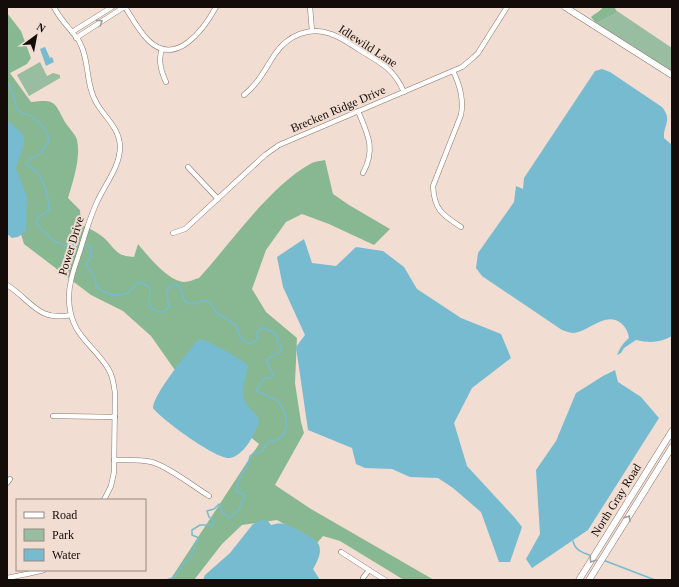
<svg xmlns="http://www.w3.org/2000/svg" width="679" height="587" font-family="'Times New Roman',serif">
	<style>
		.green { fill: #99bda0 }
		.forest { fill: #88b892 }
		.water { fill: #77bbd0 }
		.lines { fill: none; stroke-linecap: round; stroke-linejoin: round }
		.stream { stroke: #77bbd0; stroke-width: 1.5 }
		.minor-casing { stroke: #8a776d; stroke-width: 5.5 }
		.tertiary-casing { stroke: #8a776d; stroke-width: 7 }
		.minor { stroke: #fff; stroke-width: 4.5 }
		.tertiary { stroke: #fff; stroke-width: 6 }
		.oneway { stroke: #a19e9d }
		.labels { text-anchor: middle; stroke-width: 4; stroke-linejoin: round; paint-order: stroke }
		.street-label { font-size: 12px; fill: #130c09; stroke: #f1ddd1 }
	</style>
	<rect width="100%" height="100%" fill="#f1ddd1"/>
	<!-- green -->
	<g class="green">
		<path d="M617 11 672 48V72L596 23C603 21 608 16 615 14Z"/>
		<path d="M40 62 47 76 53 73 60 75V78L29 96 17 75Z"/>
	</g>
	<!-- forest -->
	<g class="forest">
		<path d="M603 7H616L615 9 617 11 615 14C608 16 603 21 596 23L591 17C595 13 600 12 603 7Z"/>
		<path d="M7 13 21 31 31 58 27 64 10 73 31 102C55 99 54 101 65 122 68 127 76 135 77 140 81 158 73 181 68 198L80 210 81 224C88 228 97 232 103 237 116 249 115 256 134 257L138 244C148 256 168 281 184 282 189 282 195 279 199 278 232 242 269 187 310 164 315 161 321 161 325 160L333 194 349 205 390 229 374 245 329 224 302 214 286 222 266 250 252 289 266 312 297 338 295 383 301 422 304 433 275 485 311 509 434 580H404L340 541 323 536 317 543 277 520 242 525 222 544 194 580H170L259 444 184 383 151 336 123 311 91 295 24 244 7 189Z"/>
	</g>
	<!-- water -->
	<g class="water">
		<path d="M45 47 50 58 52 57 54 62 46 66 40 49Z"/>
		<path d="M602 69 610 72 662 107C673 121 663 124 664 138L672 145V336C660 343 649 343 636 340L624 348 621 353 617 355C620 348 623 343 629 338 628 332 626 328 622 324 606 310 590 331 574 333 570 333 566 331 562 330L482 276 476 268 478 253 514 202 516 186 523 189 524 178 595 71Z"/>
		<path d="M7 119 9 122 21 132 24 136V143L16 168 27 197 26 231 18 237 12 238 7 234Z"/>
		<path d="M304 239 312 263 336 266 356 247 383 251 404 267 417 289 461 318 501 334 511 358 472 388 454 423 467 466 515 518 522 527 510 562H499L481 512 453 488 438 478 410 477 392 469 365 468 356 464 352 448 308 430 296 347 305 335 283 287 277 257Z"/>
		<path d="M200 339C207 340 244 360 248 366 246 379 238 395 248 406 252 411 258 415 259 421 255 434 244 456 229 458 216 459 162 420 153 408 153 395 187 353 197 341Z"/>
		<path d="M615 370 618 382 641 397 659 418 588 530 532 568 526 559 540 534 536 470 556 441 576 393 603 376Z"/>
		<path d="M262 520 268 521 271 525C275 524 279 523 284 524 291 526 317 538 319 545 322 553 317 562 313 569L320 580H203L205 575 230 553 253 524Z"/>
	</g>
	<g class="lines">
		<!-- stream -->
		<g class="stream">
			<path d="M7 82C15 89 13 105 19 111 22 113 27 114 31 116 40 122 48 131 49 141L39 155C32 156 29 158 26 164 29 167 34 169 37 172 43 178 50 202 49 210 43 215 36 215 36 224 46 233 53 244 67 245 71 246 76 245 80 245"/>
			<path d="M84 245 90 246 91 257 86 264C90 272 97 276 96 286 103 293 117 298 127 293 132 290 135 285 139 282L149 287 150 292 149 306C156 312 165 316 169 306 167 297 163 289 175 284L180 287C182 291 182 294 183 297 186 308 198 303 205 300L210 303 217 313 237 326C237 335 243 339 249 344L256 341 258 332 261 328C264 328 274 332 276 334L278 338 277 342 280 345 282 349 279 353 267 359 268 365 273 375 271 378 267 377 263 380 256 391 278 401C289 416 292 440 268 442L262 451 257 453 255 452 250 456 248 465 239 479 236 491 245 495 238 511 229 518 222 512 219 504 214 509 207 511 209 517 214 521 212 525H200L192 530V535L199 538 196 542 190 559 184 563 173 578 166 580"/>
			<path d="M573 541C575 551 584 553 592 556"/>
			<path d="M603 560 655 580"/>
		</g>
		<defs>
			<g id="minor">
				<path d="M54 7C60 20 71 29 79 41 90 60 85 83 96 102 104 117 120 128 120 147 120 167 105 184 97 202 90 217 85 234 80 251 75 266 68 284 69 301 71 337 93 343 109 370 113 377 114 385 115 393L114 472 111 486 104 500"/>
				<path d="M125 7C132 18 139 31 148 40 176 68 204 29 216 7"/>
				<path d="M310 7 312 31"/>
				<path d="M72 32 112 7"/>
				<path d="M76 38 124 7"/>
				<path d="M162 49C158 61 161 71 166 82"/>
				<path d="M453 71C460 85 464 99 461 115L433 186C434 210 443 215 461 227"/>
				<path d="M244 95C259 83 265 69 275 54 288 35 310 26 331 34 341 37 350 44 358 49 380 63 393 67 404 92"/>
				<path d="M358 111C368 135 376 149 363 173"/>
				<path d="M188 167 218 199"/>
				<path d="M173 233 185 229 265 155 279 145 462 67 474 57 478 53 507 7"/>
				<path d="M7 285C31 300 38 322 71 315"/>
				<path d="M53 416 115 417"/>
				<path d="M114 460C126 460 140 459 152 462 169 467 193 486 209 496"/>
				<path d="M7 483 10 479"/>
				<path d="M341 552 369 570 363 578"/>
				<path d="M369 570 385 580"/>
				<path d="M7 578 27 574 44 570"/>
			</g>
			<g id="tertiary">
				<path d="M565 7 672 75"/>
				<path d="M579 580 672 431"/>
				<path d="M589 580 672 447"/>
			</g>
		</defs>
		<!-- minor casing -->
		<use href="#minor" class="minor-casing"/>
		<!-- tertiary casing -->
		<use href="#tertiary" class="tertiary-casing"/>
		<!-- minor -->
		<use href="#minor" class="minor"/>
		<!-- tertiary -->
		<use href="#tertiary" class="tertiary"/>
	</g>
	<!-- one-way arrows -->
	<defs><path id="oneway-chevron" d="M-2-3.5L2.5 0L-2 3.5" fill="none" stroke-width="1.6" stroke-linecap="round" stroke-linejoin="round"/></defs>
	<g class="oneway">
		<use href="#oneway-chevron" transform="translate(100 22) rotate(-32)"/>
		<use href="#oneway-chevron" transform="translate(628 518) rotate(-58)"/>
		<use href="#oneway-chevron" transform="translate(592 560) rotate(122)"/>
	</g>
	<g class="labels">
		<!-- street labels -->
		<g class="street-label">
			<text transform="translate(368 46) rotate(33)" y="4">Idlewild Lane</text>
			<text transform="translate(338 109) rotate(-23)" y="4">Brecken Ridge Drive</text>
			<text transform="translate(71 246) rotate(-73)" y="4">Power Drive</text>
			<text transform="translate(616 500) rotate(-58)" y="4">North Gray Road</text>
		</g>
	</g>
	<!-- border -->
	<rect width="679" height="587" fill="none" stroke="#130c09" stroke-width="16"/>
	<!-- legend -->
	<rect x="16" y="499" width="130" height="72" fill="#f1ddd1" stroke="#988981"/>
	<rect x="24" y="512" width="20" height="6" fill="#ffffff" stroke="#988981"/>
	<text x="52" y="519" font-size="12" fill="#130c09">Road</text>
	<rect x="24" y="529" width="20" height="12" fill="#99bda0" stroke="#988981"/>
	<text x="52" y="539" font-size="12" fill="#130c09">Park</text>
	<rect x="24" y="549" width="20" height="12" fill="#77bbd0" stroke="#988981"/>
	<text x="52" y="559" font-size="12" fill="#130c09">Water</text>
	<!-- north arrow -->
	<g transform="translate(36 36) rotate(32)" stroke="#f1ddd1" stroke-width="3" paint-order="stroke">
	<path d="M0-3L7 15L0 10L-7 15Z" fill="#130c09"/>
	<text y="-6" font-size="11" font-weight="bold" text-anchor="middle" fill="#130c09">N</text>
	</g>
</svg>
